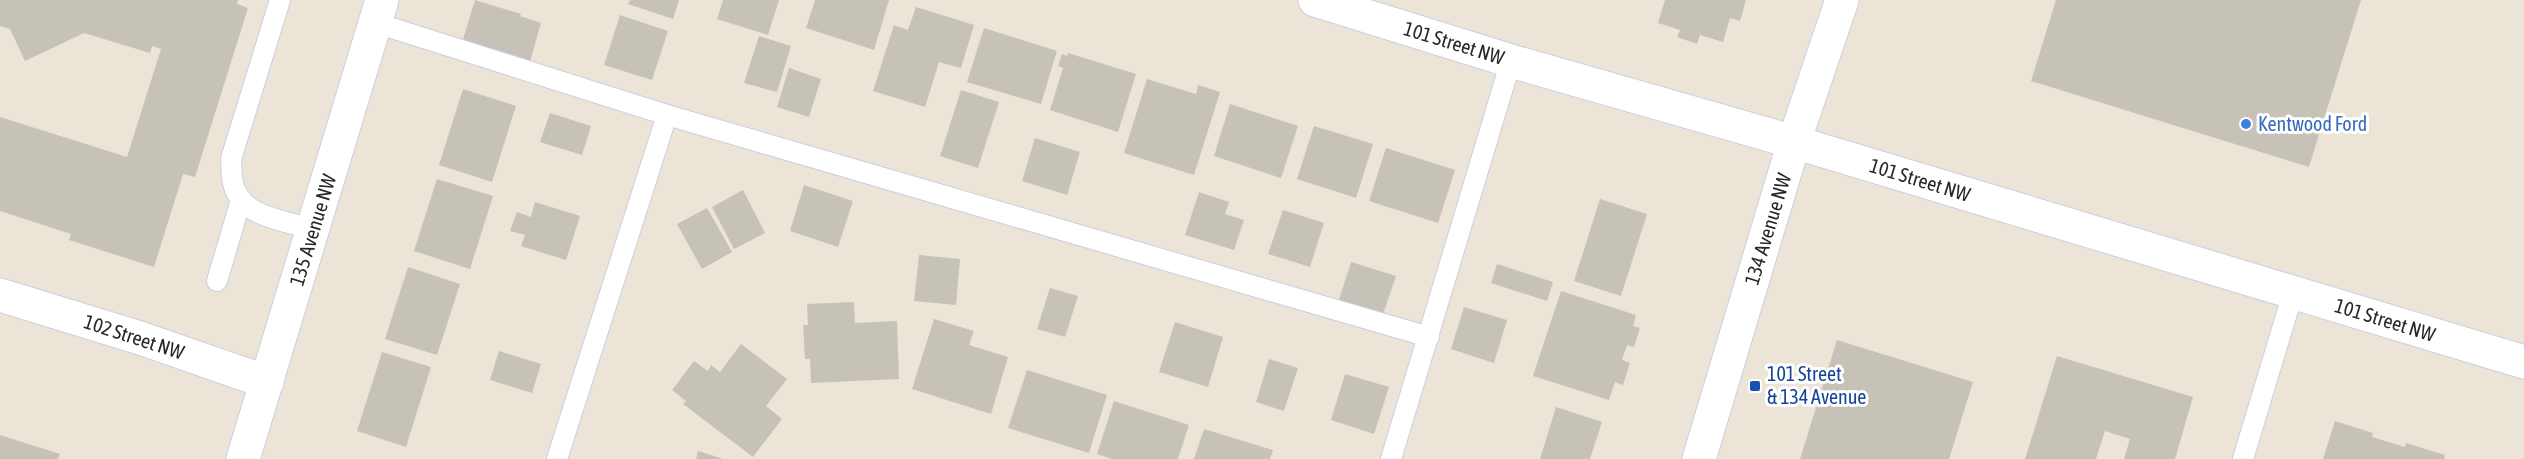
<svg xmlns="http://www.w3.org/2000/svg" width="2524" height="459" font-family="'Asap Condensed',sans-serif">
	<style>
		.building { fill: #c6c2b7 }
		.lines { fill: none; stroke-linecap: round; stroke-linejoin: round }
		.lane-casing { stroke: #cccee2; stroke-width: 22 }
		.street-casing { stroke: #cccee2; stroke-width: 35 }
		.secondary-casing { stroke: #cccee2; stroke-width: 35 }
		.lane { stroke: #fff; stroke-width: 20 }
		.street { stroke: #fff; stroke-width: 33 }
		.secondary { stroke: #fff; stroke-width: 33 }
		.shop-dot { fill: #3f7fe0; stroke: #fff; stroke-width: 2 }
		.transit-dot { fill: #1a4fb4; stroke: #fff; stroke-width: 2 }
		.labels { text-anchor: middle; stroke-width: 6; stroke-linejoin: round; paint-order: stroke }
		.street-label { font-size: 20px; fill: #272727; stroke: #fff }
		.shop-label { font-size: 20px; fill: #366cbe; stroke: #fff; text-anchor: start }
		.transit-label { font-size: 20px; fill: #164399; stroke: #fff; text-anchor: start }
	</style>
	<rect width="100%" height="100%" fill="#ece5d7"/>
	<!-- building -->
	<g class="building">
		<path d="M0 0H238L237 4 248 8 195 177 183 174 154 267 69 240 71 234 0 211V117L127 157 161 49 152 46 150 53 84 33 25 61 10 29 0 26Z"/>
		<path d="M475 0 521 14 520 16 541 23 529 65 461 46Z"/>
		<path d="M630 0H679L673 19 628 4Z"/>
		<path d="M723 0H779L768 35 717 19Z"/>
		<path d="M815 0H889L874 50 806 28Z"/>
		<path d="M1665 0H1746L1740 21 1730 18 1723 42 1700 35 1697 44 1677 37 1680 30 1658 23Z"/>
		<path d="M2056 0H2361L2309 167 2031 81Z"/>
		<path d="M916 7 974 25 961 68 939 62 925 107 873 91 894 25 908 30Z"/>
		<path d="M620 15 668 31 652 80 604 65Z"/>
		<path d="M984 28 1057 51 1041 104 967 82Z"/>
		<path d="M759 36 791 46 777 92 744 83Z"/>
		<path d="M1068 53 1136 74 1118 132 1050 110 1063 68 1058 66 1062 54 1067 56Z"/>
		<path d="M789 68 821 79 809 117 777 107Z"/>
		<path d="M1147 79 1196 94 1198 85 1220 92 1194 175 1124 153Z"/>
		<path d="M463 89 516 106 492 182 439 165Z"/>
		<path d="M961 90 999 102 978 168 940 156Z"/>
		<path d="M1230 104 1298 126 1281 178 1214 156Z"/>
		<path d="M550 113 591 126 582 155 540 142Z"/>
		<path d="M1314 126 1373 144 1356 198 1297 179Z"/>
		<path d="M1035 138 1080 152 1067 195 1022 181Z"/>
		<path d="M1386 148 1455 170 1438 223 1369 201Z"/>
		<path d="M437 179 493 196 470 269 414 251Z"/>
		<path d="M804 185 853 201 838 247 790 231Z"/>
		<path d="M743 190 765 233 734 249 712 207Z"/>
		<path d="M1199 192 1229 202 1225 214 1244 220 1234 250 1185 235Z"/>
		<path d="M1600 199 1647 214 1621 296 1574 281Z"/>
		<path d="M535 202 580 216 566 260 521 246 525 235 510 231 517 212 531 217Z"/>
		<path d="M707 208 732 252 702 269 677 224Z"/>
		<path d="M1283 210 1324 223 1310 267 1268 254Z"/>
		<path d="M919 255 960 259 956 305 914 301Z"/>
		<path d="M1351 262 1396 276 1381 320 1337 306Z"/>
		<path d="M1497 264 1553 282 1547 301 1491 283Z"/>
		<path d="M408 267 460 284 437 355 385 339Z"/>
		<path d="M1050 288 1078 296 1065 337 1037 329Z"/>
		<path d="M1561 291 1636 315 1633 326 1640 328 1634 347 1627 345 1622 360 1630 363 1623 385 1615 382 1609 400 1533 376Z"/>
		<path d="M854 302 855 323 897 321 899 379 811 383 810 359H805L803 325H808L807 304Z"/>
		<path d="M1464 307 1507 320 1494 363 1451 349Z"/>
		<path d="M934 319 974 331 969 345 1008 357 991 414 912 389Z"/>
		<path d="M1175 322 1223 337 1208 387 1159 372Z"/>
		<path d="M1837 340 1973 382 1949 459H1800Z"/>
		<path d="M741 344 787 379 766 406 782 419 753 457 683 404 686 401 672 390 694 361 708 371 711 365 720 372Z"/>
		<path d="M499 351 541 364 532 393 490 380Z"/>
		<path d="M382 352 431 367 406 447 357 431Z"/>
		<path d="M2057 356 2193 397 2175 459H2124L2130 439 2105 431 2096 459H2025Z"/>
		<path d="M1269 359 1298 368 1284 411 1256 402Z"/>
		<path d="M1027 370 1107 395 1089 453 1008 428Z"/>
		<path d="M1345 374 1389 387 1374 434 1331 420Z"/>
		<path d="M1114 401 1189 425 1178 459H1112L1097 454Z"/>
		<path d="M1556 407 1602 422 1590 459H1540Z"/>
		<path d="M2335 421 2373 433 2372 437 2405 447 2406 443 2445 455 2444 459H2323Z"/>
		<path d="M1204 429 1273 450 1270 459H1194Z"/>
		<path d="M0 435 60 454 58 459H0Z"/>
		<path d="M698 451 721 458V459H696Z"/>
	</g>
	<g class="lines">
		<defs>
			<g id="lane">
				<path d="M280 0 231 159C232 167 231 175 233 183 240 217 285 221 313 229"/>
				<path d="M376 23 667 115 1429 337"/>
				<path d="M217 281 241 200"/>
				<path d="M557 459 667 115"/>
				<path d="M1391 459 1511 61"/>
				<path d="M2243 459 2293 293"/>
			</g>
			<g id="street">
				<path d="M1315 0 1511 61 1794 142 2524 362"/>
				<path d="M1699 459 1794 142 1842 0"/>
			</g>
			<g id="secondary">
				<path d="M0 295 140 338 267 382"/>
				<path d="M243 459 382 0"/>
			</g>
		</defs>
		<!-- lane casing -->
		<use href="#lane" class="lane-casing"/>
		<!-- street casing -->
		<use href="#street" class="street-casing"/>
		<!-- secondary casing -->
		<use href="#secondary" class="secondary-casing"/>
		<!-- lane -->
		<use href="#lane" class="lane"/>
		<!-- street -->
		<use href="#street" class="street"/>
		<!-- secondary -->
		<use href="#secondary" class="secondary"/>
	</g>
	<!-- markers -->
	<circle class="shop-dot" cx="2246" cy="124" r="6"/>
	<rect class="transit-dot" x="1749" y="380" width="12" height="12" rx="3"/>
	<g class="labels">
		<!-- street labels -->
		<g class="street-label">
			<text transform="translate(1454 43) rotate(17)" y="7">101 Street NW</text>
			<text transform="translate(1920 180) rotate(17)" y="7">101 Street NW</text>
			<text transform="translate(1768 229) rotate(-73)" y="7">134 Avenue NW</text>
			<text transform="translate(313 230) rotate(-73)" y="7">135 Avenue NW</text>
			<text transform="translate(2385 320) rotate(17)" y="7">101 Street NW</text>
			<text transform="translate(134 337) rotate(18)" y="7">102 Street NW</text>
		</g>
		<!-- shop labels -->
		<g class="shop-label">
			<text x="2258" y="131">Kentwood Ford</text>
		</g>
		<!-- transit labels -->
		<g class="transit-label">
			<text x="1767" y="381">101 Street<tspan x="1767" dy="23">&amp; 134 Avenue</tspan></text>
		</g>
	</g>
</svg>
